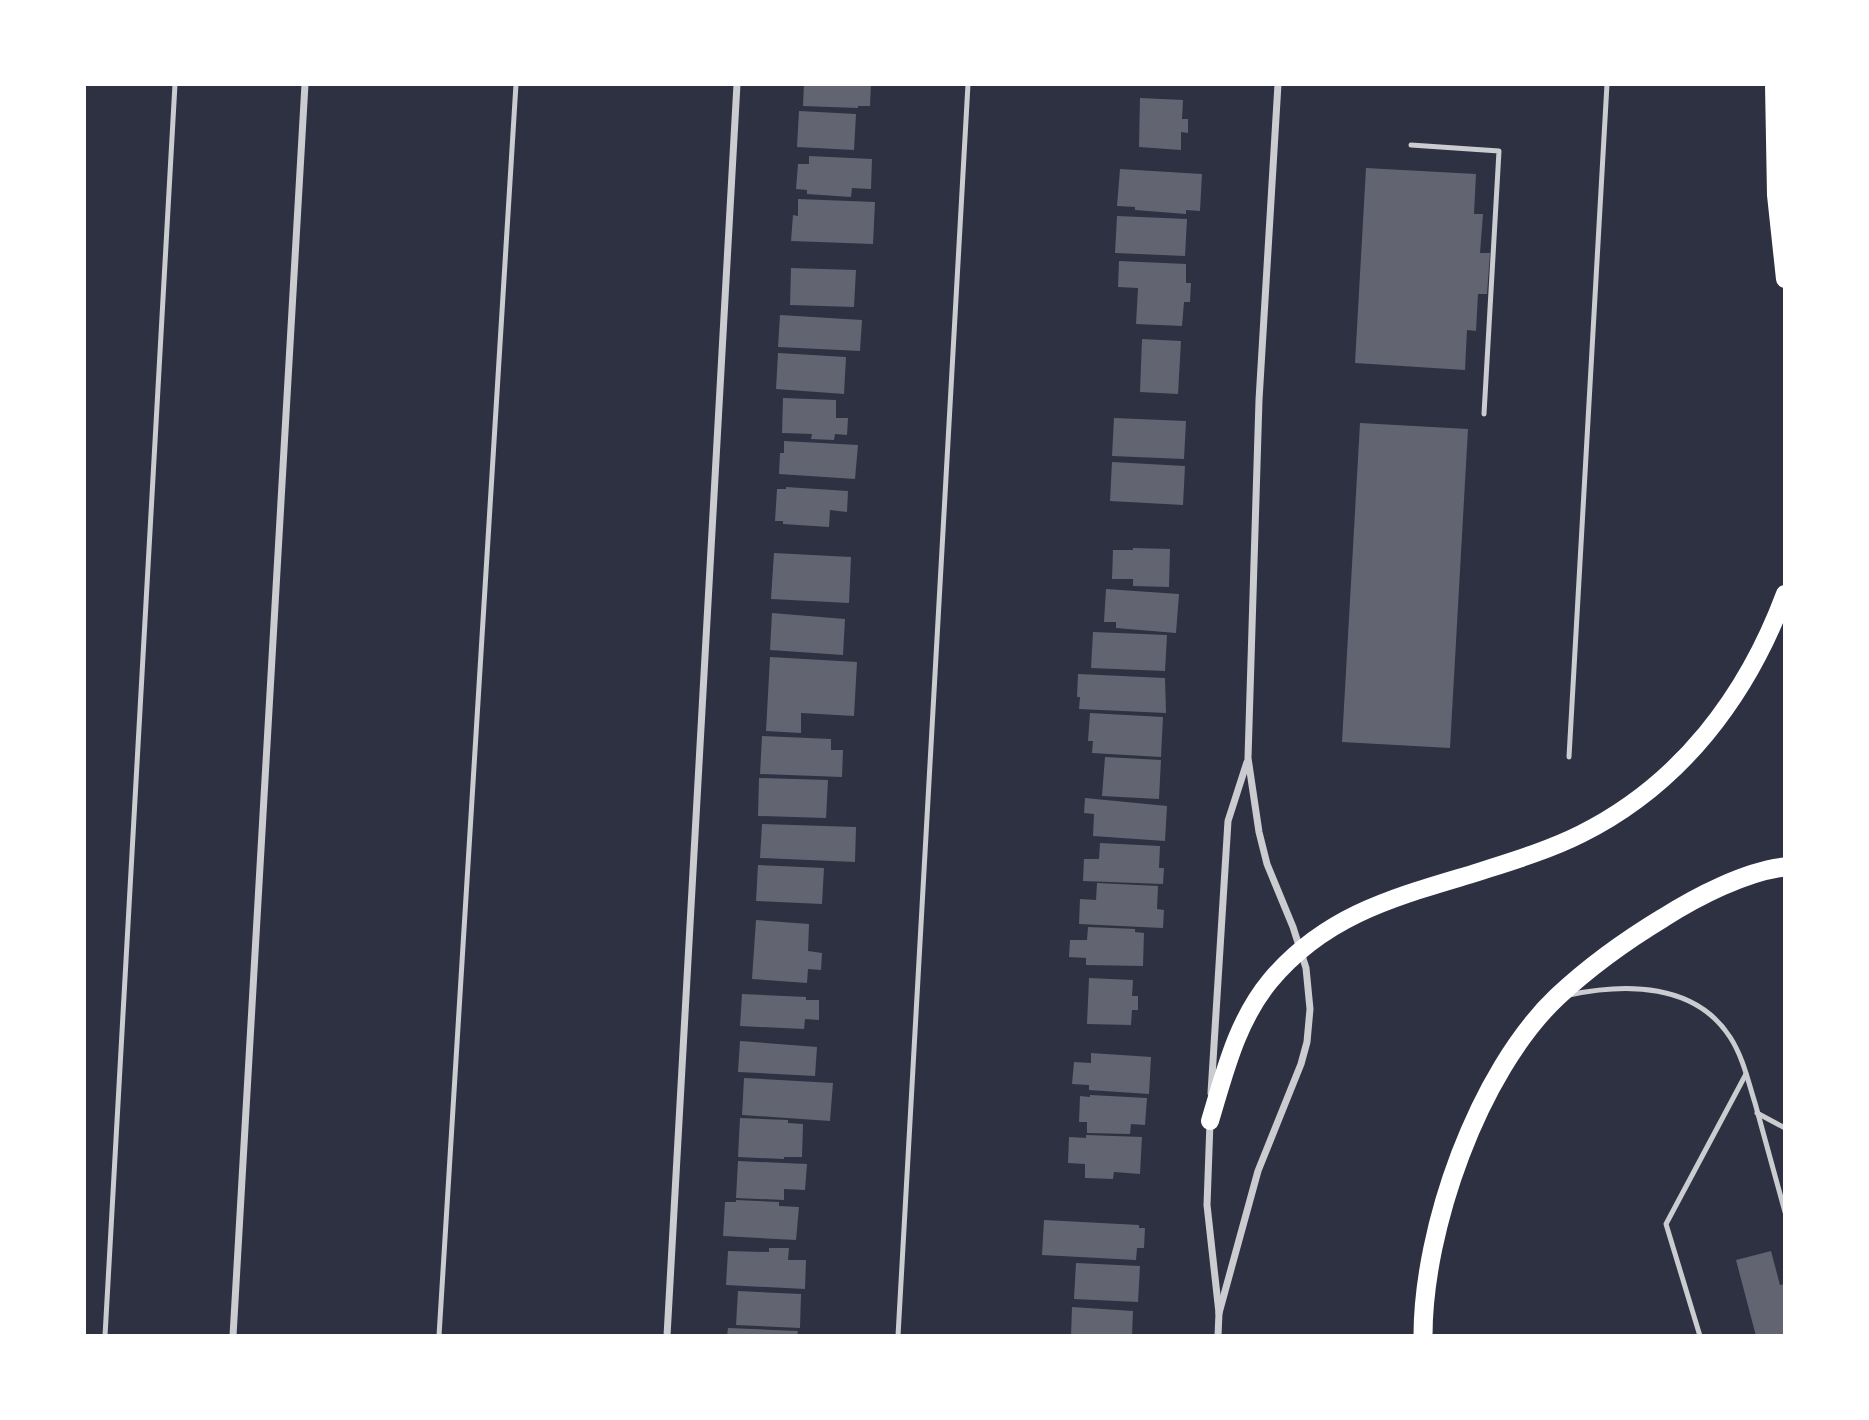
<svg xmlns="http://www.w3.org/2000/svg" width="1869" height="1420" font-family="Inter,sans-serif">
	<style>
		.building { fill: #626471 }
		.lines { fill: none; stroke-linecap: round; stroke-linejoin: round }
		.service { stroke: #caccd0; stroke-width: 5 }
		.minor { stroke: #caccd0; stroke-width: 7 }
		.primary { stroke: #fff; stroke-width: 18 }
		.trunk { stroke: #fff; stroke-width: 19 }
	</style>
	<rect width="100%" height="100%" fill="#2d3142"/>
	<!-- building -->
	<g class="building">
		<path d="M804 84H871L870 106H858V108L803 106Z"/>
		<path d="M1140 98 1183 100 1182 119H1188V133L1181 132V150L1139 147Z"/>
		<path d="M799 111 856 114 854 150 797 147Z"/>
		<path d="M809 156 872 159 871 189 852 188 851 197 807 194V190L796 189 798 164H809Z"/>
		<path d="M1366 168 1476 174 1474 214H1483L1480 253H1490L1487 294H1478L1476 331 1467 330 1465 370 1355 363Z"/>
		<path d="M1120 169 1202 174 1200 211 1186 210V214L1135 210V207L1117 206Z"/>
		<path d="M798 199 875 202 873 244 791 241 793 215 798 216Z"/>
		<path d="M1117 216 1187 219 1185 256 1115 253Z"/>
		<path d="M1119 261 1186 264V283H1191L1190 302H1184L1182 326 1136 324 1138 288 1118 287Z"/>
		<path d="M791 268 856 270 854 307 790 305Z"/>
		<path d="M780 315 862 320 860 351 778 347Z"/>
		<path d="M1142 339 1181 341 1178 394 1140 392Z"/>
		<path d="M778 353 846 357 844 394 776 389Z"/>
		<path d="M783 398 836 400V418H848L847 435 835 434 834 440 811 439 812 434 782 433Z"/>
		<path d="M1114 418 1186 421 1184 459 1112 456Z"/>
		<path d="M1360 423 1468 429 1450 748 1342 742Z"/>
		<path d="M784 441 858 445 855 479 779 474 780 453H784Z"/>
		<path d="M1112 462 1185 466 1183 505 1110 501Z"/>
		<path d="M786 487 848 491 847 512 830 510 829 527 783 524V521H775L777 489H786Z"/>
		<path d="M1133 548 1170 549 1169 587 1133 586V579H1112L1113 550H1133Z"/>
		<path d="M774 553 851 557 849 603 771 599Z"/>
		<path d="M1106 589 1179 594 1176 633 1116 628V622H1104Z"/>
		<path d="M772 613 845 619 843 655 770 650Z"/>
		<path d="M1093 632 1167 635 1165 671 1091 668Z"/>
		<path d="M770 657 857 662 854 716 801 713V733L766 731Z"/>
		<path d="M1078 674 1165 678 1166 713 1079 709 1080 697H1077Z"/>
		<path d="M1090 713 1163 717 1161 757 1092 753 1093 741H1088Z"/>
		<path d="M762 736 831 739V750H843L842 777 760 774Z"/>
		<path d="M1105 757 1161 760 1159 799 1102 796Z"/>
		<path d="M759 778 828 780 826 818 758 816Z"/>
		<path d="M1085 798 1167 806 1165 841 1093 836 1094 814 1084 813Z"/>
		<path d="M762 824 856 827 855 862 760 858Z"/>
		<path d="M1100 843 1160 846 1159 868H1164L1163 884 1083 881 1084 859H1099Z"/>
		<path d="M758 865 824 868 822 904 756 901Z"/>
		<path d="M1097 883 1158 886 1157 909 1164 910 1163 928 1079 924 1080 899 1096 900Z"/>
		<path d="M756 920 809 924 808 951 822 953 821 970 808 969 807 983 752 979Z"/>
		<path d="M1088 927 1135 929V932L1144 933 1143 966 1086 965V958L1069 957 1070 940H1087Z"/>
		<path d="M1089 978 1133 980 1132 996H1138V1010H1132L1131 1025 1087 1024Z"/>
		<path d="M742 994 806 997V1000H819V1020L805 1019 804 1029 740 1026Z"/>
		<path d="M740 1041 817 1047 815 1076 738 1072Z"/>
		<path d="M1091 1053 1151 1057 1149 1094 1089 1090V1085L1072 1084 1074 1062 1091 1063Z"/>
		<path d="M744 1078 833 1083 830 1121 742 1115Z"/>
		<path d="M1090 1095 1147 1098 1145 1125 1131 1124 1130 1134 1087 1133V1122H1079L1080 1096 1090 1097Z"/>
		<path d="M740 1118 788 1120V1123L803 1124 802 1157H784V1159L738 1157Z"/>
		<path d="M1086 1135 1142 1137 1140 1174 1114 1172 1113 1179 1085 1178V1164L1068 1163 1069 1137 1086 1138Z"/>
		<path d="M738 1161 807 1164 805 1190 784 1189V1200L736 1198Z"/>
		<path d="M736 1200 779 1202V1206L799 1207 796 1240 723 1236 725 1202H736Z"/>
		<path d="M1044 1220 1139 1225V1228H1145L1144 1248H1137L1136 1260 1042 1255Z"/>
		<path d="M769 1248H789L788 1260H806L805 1289 726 1285 728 1251 769 1252Z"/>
		<path d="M1771 1251 1780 1285 1785 1284V1336H1756L1736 1260Z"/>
		<path d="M1076 1263 1140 1266 1138 1302 1074 1299Z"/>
		<path d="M738 1291 801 1294 800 1328 736 1325Z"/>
		<path d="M1072 1307 1133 1311 1132 1336H1071Z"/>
		<path d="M728 1328 798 1331 797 1336H727Z"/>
	</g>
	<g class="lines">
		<!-- service -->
		<g class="service">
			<path d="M1411 145 1499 151 1484 414"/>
			<path d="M1569 757 1607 84"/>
			<path d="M1569 995C1626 983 1695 983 1730 1037 1743 1057 1748 1081 1755 1103 1765 1139 1775 1176 1785 1212"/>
			<path d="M1757 1113 1785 1128"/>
			<path d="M105 1336 175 84"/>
			<path d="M439 1336 516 84"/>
			<path d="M898 1336 968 84"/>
			<path d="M1700 1336 1666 1224 1746 1074"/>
		</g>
		<!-- minor -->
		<g class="minor">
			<path d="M1211 1093 1228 821 1247 762"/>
			<path d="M1210 1122 1207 1205 1219 1313 1218 1336"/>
			<path d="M1219 1313 1258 1171 1301 1064 1307 1042 1310 1009 1306 968 1293 927 1267 864 1259 832 1248 758 1259 400 1278 84"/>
			<path d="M233 1336 305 84"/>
			<path d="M667 1336 737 84"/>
		</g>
		<!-- primary -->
		<g class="primary">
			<path d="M1774 84 1776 195 1785 279"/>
			<path d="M1210 1121C1225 1071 1237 1021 1270 981 1325 915 1395 897 1472 874 1509 862 1547 851 1581 834 1681 784 1747 696 1785 594"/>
		</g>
		<!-- trunk -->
		<path class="trunk" d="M1423 1336C1423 1229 1478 1072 1557 997 1589 967 1625 941 1663 918 1696 897 1746 871 1785 867"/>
	</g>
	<!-- border -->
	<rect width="1869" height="1420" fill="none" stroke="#ffffff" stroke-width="172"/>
</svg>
